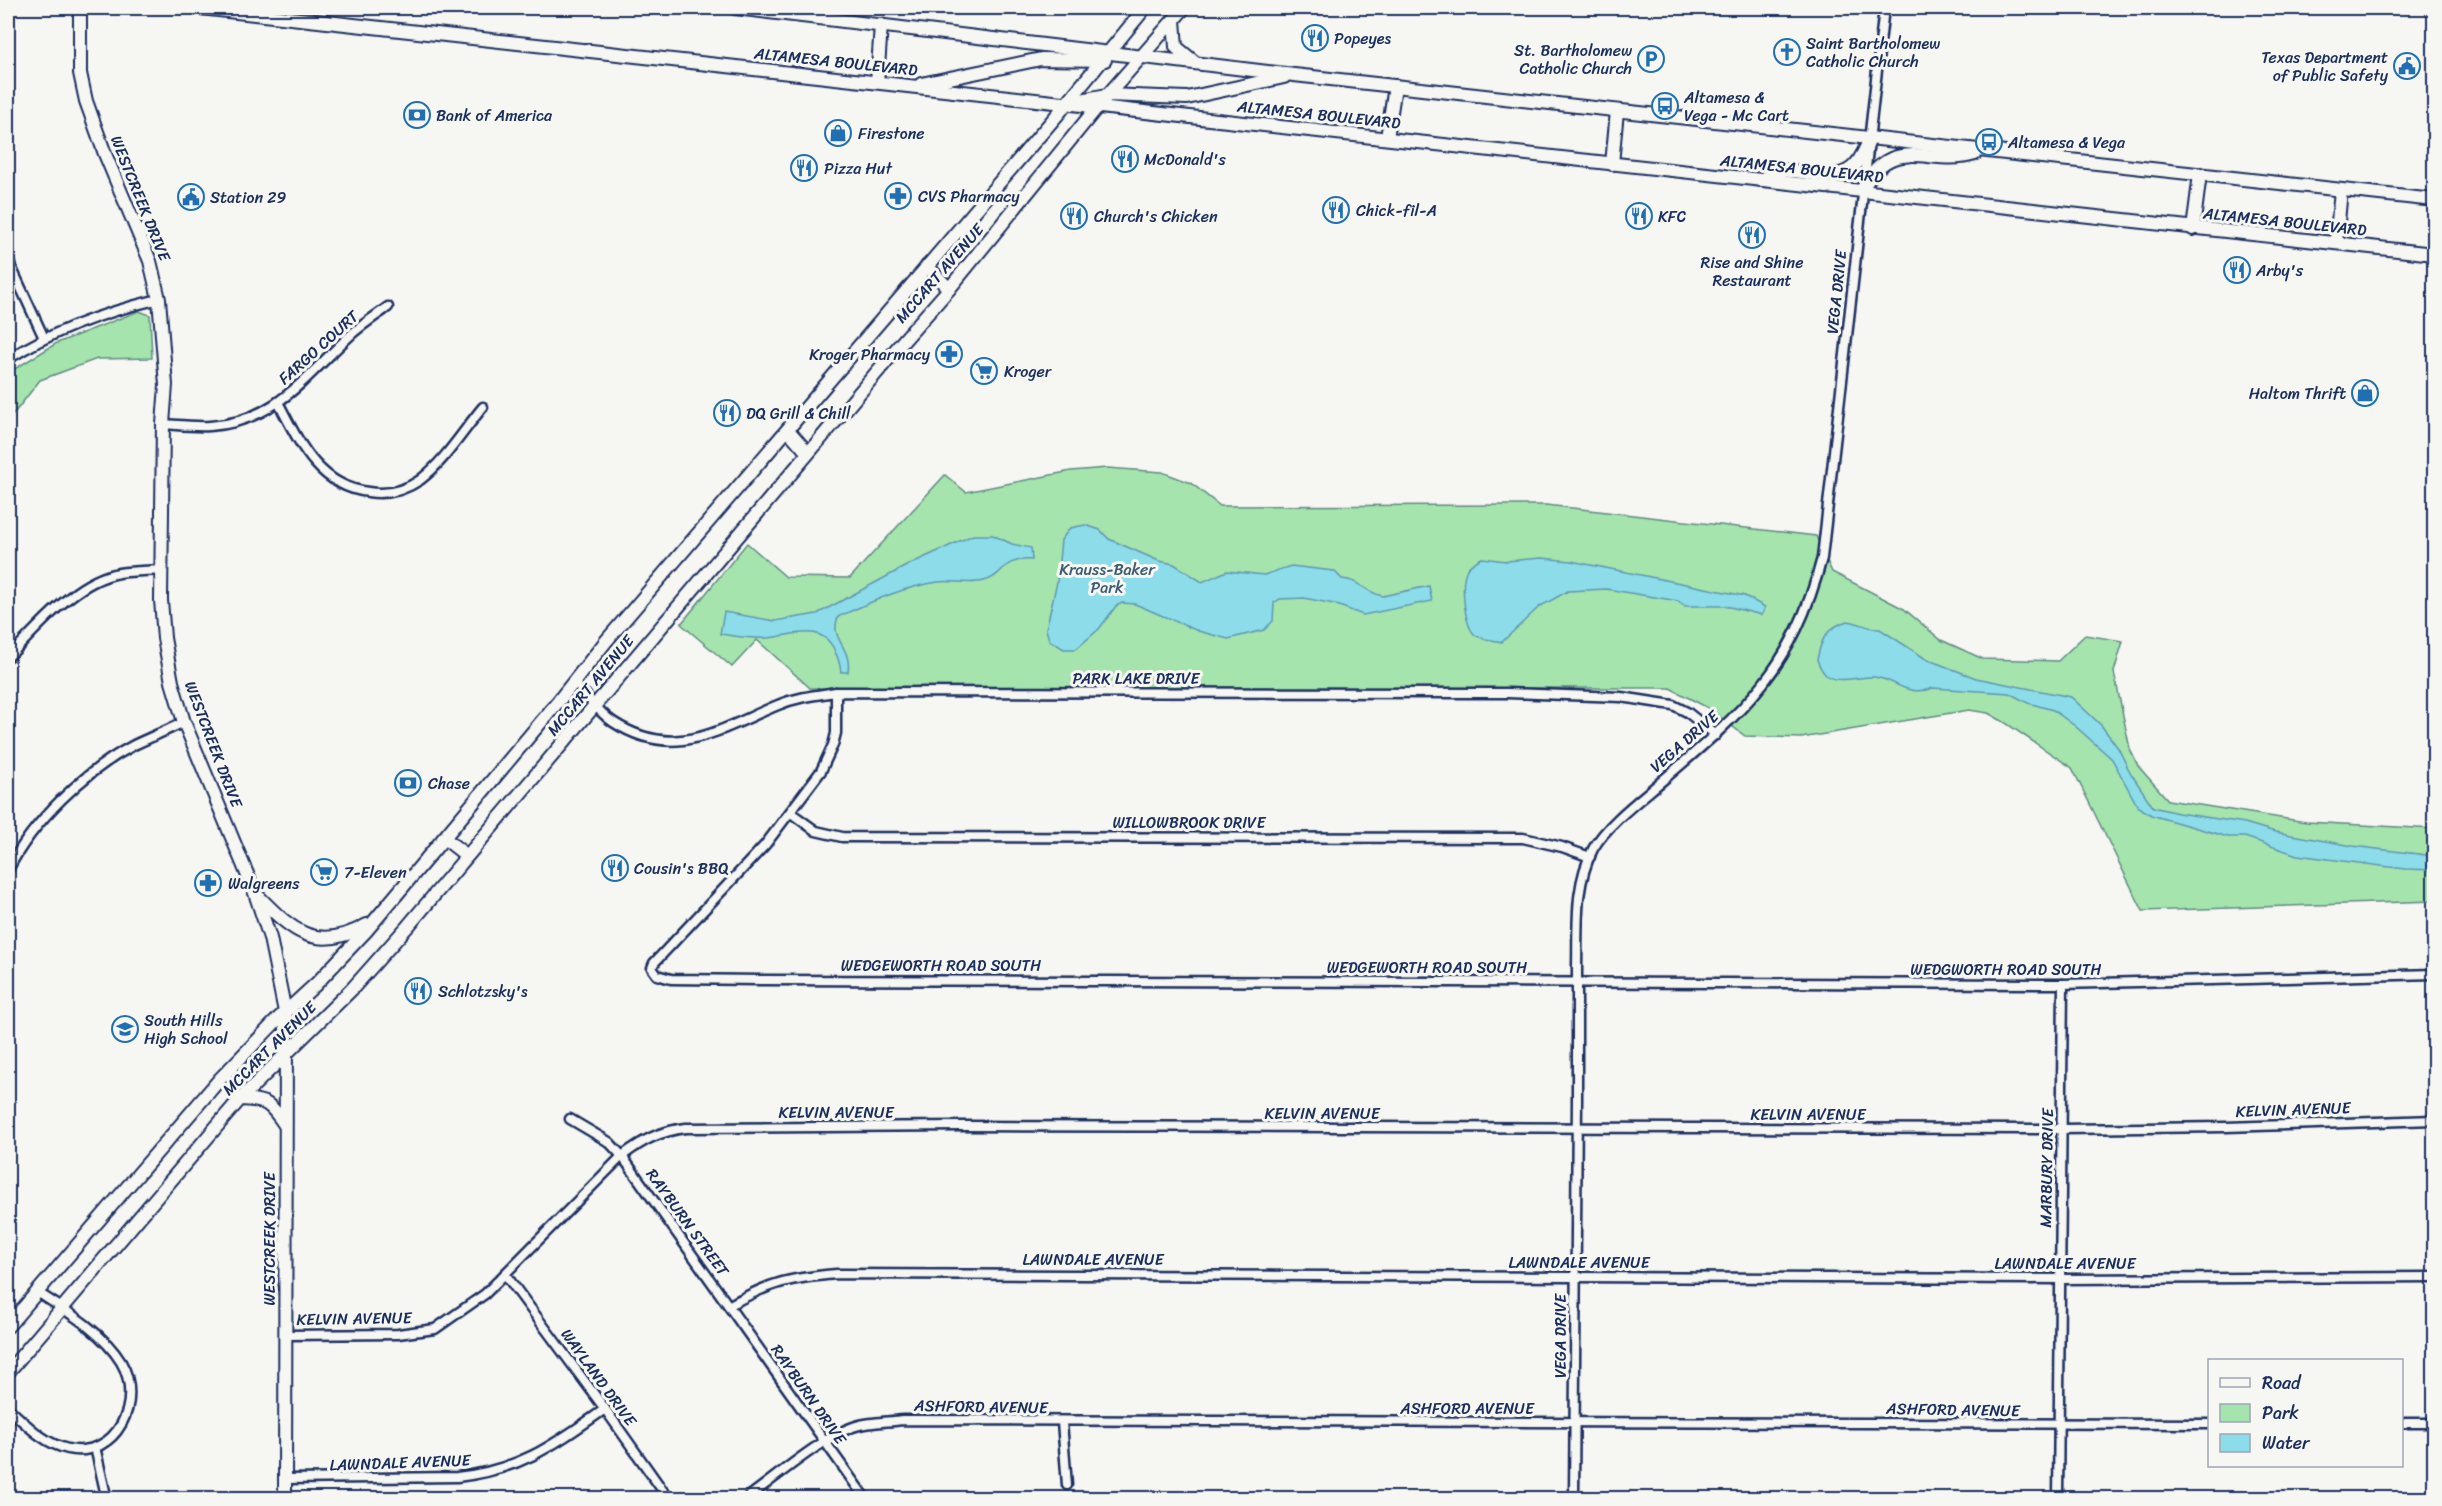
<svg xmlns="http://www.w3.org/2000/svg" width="2442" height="1506" font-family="Sriracha,sans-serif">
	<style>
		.green { fill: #a5e4ac; stroke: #608a85; stroke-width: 1.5 }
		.water { fill: #8cdce9; stroke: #5f97b1; stroke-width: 1.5 }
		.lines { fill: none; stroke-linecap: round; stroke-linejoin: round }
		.street-casing { stroke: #1b2f5e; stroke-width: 13 }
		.secondary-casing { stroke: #1b2f5e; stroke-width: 16 }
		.street { stroke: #f6f6f2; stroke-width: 8 }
		.secondary { stroke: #f6f6f2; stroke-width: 12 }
		.labels { text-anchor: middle; stroke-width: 6; stroke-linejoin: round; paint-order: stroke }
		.poi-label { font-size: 16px; fill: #1b2f5e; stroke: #f6f6f2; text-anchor: start }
		.street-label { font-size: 16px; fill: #1b2f5e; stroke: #f6f6f2 }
		.park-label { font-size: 16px; fill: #3e5c72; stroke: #f6f6f2 }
	</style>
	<rect width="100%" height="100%" fill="#f6f6f2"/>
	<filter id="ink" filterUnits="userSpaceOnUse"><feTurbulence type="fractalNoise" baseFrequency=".0167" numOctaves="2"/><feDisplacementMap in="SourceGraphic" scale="12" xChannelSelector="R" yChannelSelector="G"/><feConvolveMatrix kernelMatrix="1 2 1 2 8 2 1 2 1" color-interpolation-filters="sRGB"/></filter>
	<g filter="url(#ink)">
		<!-- green -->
		<g class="green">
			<path d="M139 311 150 315 152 358 97 359 40 380 8 421V373L57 343Z"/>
			<path d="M1107 468 1162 472 1191 483 1220 506 1546 505 1816 536 1832 572 1904 609 1941 640 1983 659 2058 661 2085 635 2123 641 2114 672 2130 749 2138 766 2168 800 2306 822 2434 829V901L2143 911 2072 768 2004 722 1988 713 1969 710 1801 738 1745 736 1708 708 1670 688H810L757 640 732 667 681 624 747 543 786 577 850 578 945 475 966 492 1071 471Z"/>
		</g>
		<!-- water -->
		<g class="water">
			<path d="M1085 525 1100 530 1109 539 1159 561 1174 564 1202 582 1227 571 1264 575 1291 566 1334 571 1342 579C1357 579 1368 594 1383 596L1429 586 1432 601 1363 615 1334 604 1304 598 1280 599 1274 603 1273 621 1264 630 1228 639 1198 631 1135 604 1122 603 1116 606 1099 629 1076 649H1064L1049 640 1046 629 1057 582 1061 540 1070 528Z"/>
			<path d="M973 535H993L1012 544 1031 548 1032 560C1000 558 1005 576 984 581 968 585 953 580 938 582 902 587 871 602 838 617 829 640 852 646 848 672H841C840 666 839 659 836 654 824 620 792 636 767 638 751 639 736 636 720 634L724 612 775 621 817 614 910 564Z"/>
			<path d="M1482 558 1506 561 1542 558 1571 561 1745 596 1765 607 1762 615 1726 606H1685L1678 601 1606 589 1568 591 1539 607 1502 642C1494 640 1480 640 1474 634 1464 623 1460 582 1467 569 1470 564 1476 561 1482 558Z"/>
			<path d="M1847 621C1859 622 1869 629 1880 629L1926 659 1976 678 2071 697 2101 725 2118 748 2130 772 2153 807 2178 813 2245 823 2275 832 2353 846 2426 855 2434 858V870L2405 869 2297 855 2245 837H2228L2151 815 2138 807 2112 759 2075 726 2053 710 2028 703 2009 693 1933 688C1906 698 1896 679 1874 677 1860 676 1839 684 1827 676 1822 672 1819 665 1817 660 1821 639 1826 628 1847 621Z"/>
		</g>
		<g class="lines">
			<defs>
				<g id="street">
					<path d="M8 260 44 338"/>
					<path d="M8 359C54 330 105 312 159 299"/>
					<path d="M278 402C299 442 318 486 368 492 386 495 404 491 420 480 445 461 463 431 483 407"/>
					<path d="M163 424C178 425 195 427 210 426 277 422 309 372 354 332 365 323 377 315 388 307"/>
					<path d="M8 657C39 627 74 581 119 573 133 571 148 571 161 570"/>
					<path d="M574 682C587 695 598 712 613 722 675 762 720 729 778 705 797 697 816 695 836 692L1508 693 1621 697 1673 705 1687 712 1716 735"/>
					<path d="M836 692V733L833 745 821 771 765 845 654 963 652 968 657 975 671 979 761 980 2063 984 2434 974"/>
					<path d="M791 813 816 831 842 837 1523 838 1562 847 1590 857"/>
					<path d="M8 870C33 821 85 771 134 745 151 737 168 730 184 722"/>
					<path d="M570 1119 609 1142 622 1156 865 1498"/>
					<path d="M505 1274 605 1409 668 1498"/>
					<path d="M730 1305C771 1282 790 1278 837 1274L2060 1279 2434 1277"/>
					<path d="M285 1335 398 1334 435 1329 485 1294 622 1156C643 1140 660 1131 686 1128L962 1126 2061 1129 2226 1127 2434 1120"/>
					<path d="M8 1408C25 1423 44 1444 68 1449 117 1459 144 1401 121 1362 103 1332 65 1310 37 1292"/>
					<path d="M1062 1422 1067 1485"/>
					<path d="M2402 1423H2434"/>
					<path d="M95 1447 105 1491"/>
					<path d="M285 1479 457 1477C521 1470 555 1444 605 1409"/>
					<path d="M747 1498C775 1478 825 1435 856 1426 870 1422 888 1422 903 1420L2210 1424"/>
					<path d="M1574 1498C1575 1366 1577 1233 1577 1100 1577 1055 1577 1010 1577 966 1578 925 1574 886 1593 849 1607 824 1641 799 1663 780 1746 709 1793 669 1822 558L1884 8"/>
					<path d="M2058 1498 2063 984"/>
				</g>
				<g id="secondary">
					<path d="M80 8V73L86 101 105 154 150 261 159 299 166 385 163 424 161 600 164 638 172 682 184 722 255 893 270 938 286 1017 285 1498"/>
					<path d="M200 8 2434 254"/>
					<path d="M735 8 1294 75 2434 200"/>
					<path d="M1174 20 1176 47 1193 61"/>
					<path d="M877 82 881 25"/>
					<path d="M921 84 1041 59 1105 60"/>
					<path d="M1076 101 1107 95 1187 98 1284 77"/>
					<path d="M1387 138 1395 86"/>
					<path d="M1612 164 1617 111"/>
					<path d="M1761 180C1789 156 1825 189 1852 168 1861 161 1865 149 1870 139"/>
					<path d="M1862 190C1893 131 1929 168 1975 154"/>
					<path d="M2193 229 2200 174"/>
					<path d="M2336 243 2341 190"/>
					<path d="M927 266 949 289"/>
					<path d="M788 430 808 453"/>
					<path d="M444 838 467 856"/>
					<path d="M258 896C293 932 317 953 367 925"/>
					<path d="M240 1099C267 1100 270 1103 285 1125"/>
					<path d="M8 1326 220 1079 278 1019 316 984 366 931 557 703 607 640 1058 114 1145 8"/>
					<path d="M8 1372 240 1099 352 989 408 926 905 339 949 289 1098 106 1184 8"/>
				</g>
			</defs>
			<!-- street casing -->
			<use href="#street" class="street-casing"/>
			<!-- secondary casing -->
			<use href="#secondary" class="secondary-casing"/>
			<!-- street -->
			<use href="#street" class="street"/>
			<!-- secondary -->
			<use href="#secondary" class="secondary"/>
		</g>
	</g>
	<!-- icons -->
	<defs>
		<symbol id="restaurant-ring" viewBox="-11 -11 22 22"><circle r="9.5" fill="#f6f6f2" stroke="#1f6fb2" stroke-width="1.5"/><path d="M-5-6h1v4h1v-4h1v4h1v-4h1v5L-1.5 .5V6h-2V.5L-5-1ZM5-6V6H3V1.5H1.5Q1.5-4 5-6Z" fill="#1f6fb2"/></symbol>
		<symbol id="church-ring" viewBox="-11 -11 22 22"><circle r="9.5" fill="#f6f6f2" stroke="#1f6fb2" stroke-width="1.5"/><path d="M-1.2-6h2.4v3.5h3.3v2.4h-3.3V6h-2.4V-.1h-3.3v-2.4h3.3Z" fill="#1f6fb2"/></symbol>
		<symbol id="parking-ring" viewBox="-11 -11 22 22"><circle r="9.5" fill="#f6f6f2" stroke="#1f6fb2" stroke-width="1.5"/><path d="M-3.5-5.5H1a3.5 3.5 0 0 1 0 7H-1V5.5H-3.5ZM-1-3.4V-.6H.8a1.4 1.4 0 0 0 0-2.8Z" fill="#1f6fb2"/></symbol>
		<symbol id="civic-ring" viewBox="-11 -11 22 22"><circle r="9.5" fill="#f6f6f2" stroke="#1f6fb2" stroke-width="1.5"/><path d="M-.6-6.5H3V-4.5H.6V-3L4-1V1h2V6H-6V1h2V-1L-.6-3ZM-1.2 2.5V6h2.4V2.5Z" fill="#1f6fb2"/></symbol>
		<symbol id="bus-ring" viewBox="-11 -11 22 22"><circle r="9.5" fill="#f6f6f2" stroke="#1f6fb2" stroke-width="1.5"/><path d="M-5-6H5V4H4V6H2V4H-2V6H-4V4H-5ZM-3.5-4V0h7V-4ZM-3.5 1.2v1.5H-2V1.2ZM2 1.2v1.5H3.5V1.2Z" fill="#1f6fb2"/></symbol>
		<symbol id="bank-ring" viewBox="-11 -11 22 22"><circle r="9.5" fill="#f6f6f2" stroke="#1f6fb2" stroke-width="1.5"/><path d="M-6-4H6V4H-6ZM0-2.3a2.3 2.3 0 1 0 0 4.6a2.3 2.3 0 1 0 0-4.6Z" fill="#1f6fb2"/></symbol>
		<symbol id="shop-ring" viewBox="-11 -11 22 22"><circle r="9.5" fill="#f6f6f2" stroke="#1f6fb2" stroke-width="1.5"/><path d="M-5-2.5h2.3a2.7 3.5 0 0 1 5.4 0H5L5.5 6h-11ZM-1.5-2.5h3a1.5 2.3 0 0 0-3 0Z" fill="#1f6fb2"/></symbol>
		<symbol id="pharmacy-ring" viewBox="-11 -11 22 22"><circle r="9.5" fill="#f6f6f2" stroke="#1f6fb2" stroke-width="1.5"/><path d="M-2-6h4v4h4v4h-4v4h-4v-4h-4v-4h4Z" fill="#1f6fb2"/></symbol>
		<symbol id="supermarket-ring" viewBox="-11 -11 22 22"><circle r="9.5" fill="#f6f6f2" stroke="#1f6fb2" stroke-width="1.5"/><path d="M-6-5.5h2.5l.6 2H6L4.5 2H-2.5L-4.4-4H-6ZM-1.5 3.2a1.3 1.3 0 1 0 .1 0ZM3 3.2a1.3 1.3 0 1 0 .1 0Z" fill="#1f6fb2"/></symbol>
		<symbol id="school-ring" viewBox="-11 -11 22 22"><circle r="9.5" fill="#f6f6f2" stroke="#1f6fb2" stroke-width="1.5"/><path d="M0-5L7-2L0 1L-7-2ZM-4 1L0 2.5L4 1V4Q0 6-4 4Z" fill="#1f6fb2"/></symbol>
	</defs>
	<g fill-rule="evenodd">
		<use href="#restaurant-ring" x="1300" y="23" width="30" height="30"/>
		<use href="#church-ring" x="1772" y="37" width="30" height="30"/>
		<use href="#parking-ring" x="1636" y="44" width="30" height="30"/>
		<use href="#civic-ring" x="2392" y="51" width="30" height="30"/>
		<use href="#bus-ring" x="1650" y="91" width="30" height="30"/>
		<use href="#bank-ring" x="402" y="100" width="30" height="30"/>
		<use href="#shop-ring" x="823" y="118" width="30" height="30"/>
		<use href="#bus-ring" x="1974" y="127" width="30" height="30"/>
		<use href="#restaurant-ring" x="1110" y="144" width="30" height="30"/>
		<use href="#restaurant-ring" x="789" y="153" width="30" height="30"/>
		<use href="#pharmacy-ring" x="883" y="181" width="30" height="30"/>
		<use href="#civic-ring" x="176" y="182" width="30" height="30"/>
		<use href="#restaurant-ring" x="1321" y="195" width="30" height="30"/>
		<use href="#restaurant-ring" x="1059" y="201" width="30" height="30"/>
		<use href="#restaurant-ring" x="1624" y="201" width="30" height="30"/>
		<use href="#restaurant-ring" x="1737" y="220" width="30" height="30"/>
		<use href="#restaurant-ring" x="2222" y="255" width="30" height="30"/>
		<use href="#pharmacy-ring" x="934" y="339" width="30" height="30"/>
		<use href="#supermarket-ring" x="969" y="356" width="30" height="30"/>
		<use href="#shop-ring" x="2350" y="378" width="30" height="30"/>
		<use href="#restaurant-ring" x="712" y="398" width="30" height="30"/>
		<use href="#bank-ring" x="393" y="768" width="30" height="30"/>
		<use href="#restaurant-ring" x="600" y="853" width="30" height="30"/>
		<use href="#supermarket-ring" x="309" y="857" width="30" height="30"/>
		<use href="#pharmacy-ring" x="193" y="868" width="30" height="30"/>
		<use href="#restaurant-ring" x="403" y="976" width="30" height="30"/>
		<use href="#school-ring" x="110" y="1014" width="30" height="30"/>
	</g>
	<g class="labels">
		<!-- poi labels -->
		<g class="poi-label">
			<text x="1334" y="44">Popeyes</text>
			<text x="1806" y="49">Saint Bartholomew<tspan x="1806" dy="18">Catholic Church</tspan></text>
			<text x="1632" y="56" text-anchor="end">St. Bartholomew<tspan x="1632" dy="18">Catholic Church</tspan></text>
			<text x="2388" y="63" text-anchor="end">Texas Department<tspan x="2388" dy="18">of Public Safety</tspan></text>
			<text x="1684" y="103">Altamesa &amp;<tspan x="1684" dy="18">Vega - Mc Cart</tspan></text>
			<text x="436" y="121">Bank of America</text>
			<text x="858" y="139">Firestone</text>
			<text x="2008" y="148">Altamesa &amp; Vega</text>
			<text x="1144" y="165">McDonald's</text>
			<text x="824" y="174">Pizza Hut</text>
			<text x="918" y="202">CVS Pharmacy</text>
			<text x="210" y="203">Station 29</text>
			<text x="1356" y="216">Chick-fil-A</text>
			<text x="1094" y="222">Church's Chicken</text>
			<text x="1658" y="222">KFC</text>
			<text x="1752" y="268" text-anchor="middle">Rise and Shine<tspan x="1752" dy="18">Restaurant</tspan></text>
			<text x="2256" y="276">Arby's</text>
			<text x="930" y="360" text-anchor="end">Kroger Pharmacy</text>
			<text x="1004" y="377">Kroger</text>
			<text x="2346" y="399" text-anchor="end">Haltom Thrift</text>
			<text x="746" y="419">DQ Grill &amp; Chill</text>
			<text x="428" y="789">Chase</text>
			<text x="634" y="874">Cousin's BBQ</text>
			<text x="344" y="878">7-Eleven</text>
			<text x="228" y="889">Walgreens</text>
			<text x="438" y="997">Schlotzsky's</text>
			<text x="144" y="1026">South Hills<tspan x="144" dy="18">High School</tspan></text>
		</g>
		<!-- street labels -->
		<g class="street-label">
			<text transform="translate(836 61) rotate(6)" y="6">ALTAMESA BOULEVARD</text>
			<text transform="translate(1319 114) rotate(6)" y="6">ALTAMESA BOULEVARD</text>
			<text transform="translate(1802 168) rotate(6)" y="6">ALTAMESA BOULEVARD</text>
			<text transform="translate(141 198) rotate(68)" y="6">WESTCREEK DRIVE</text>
			<text transform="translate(2285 221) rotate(6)" y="6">ALTAMESA BOULEVARD</text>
			<text transform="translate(939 273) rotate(-49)" y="6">MCCART AVENUE</text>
			<text transform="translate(1836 292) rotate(-84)" y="6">VEGA DRIVE</text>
			<text transform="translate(318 347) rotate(-42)" y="6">FARGO COURT</text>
			<text x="1136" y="684">PARK LAKE DRIVE</text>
			<text transform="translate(590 685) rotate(-50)" y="6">MCCART AVENUE</text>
			<text transform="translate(1684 741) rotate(-41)" y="6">VEGA DRIVE</text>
			<text transform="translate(214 744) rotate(69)" y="6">WESTCREEK DRIVE</text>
			<text x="1189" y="828">WILLOWBROOK DRIVE</text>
			<text x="941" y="971">WEDGEWORTH ROAD SOUTH</text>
			<text x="1427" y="973">WEDGEWORTH ROAD SOUTH</text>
			<text x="2006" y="975">WEDGWORTH ROAD SOUTH</text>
			<text transform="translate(269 1048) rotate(-45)" y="6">MCCART AVENUE</text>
			<text transform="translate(2293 1109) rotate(-2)" y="6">KELVIN AVENUE</text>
			<text x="836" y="1118">KELVIN AVENUE</text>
			<text x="1322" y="1119">KELVIN AVENUE</text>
			<text x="1808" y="1120">KELVIN AVENUE</text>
			<text transform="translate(2046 1168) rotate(-89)" y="6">MARBURY DRIVE</text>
			<text transform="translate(688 1222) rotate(54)" y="6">RAYBURN STREET</text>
			<text transform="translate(269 1239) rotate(-90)" y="6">WESTCREEK DRIVE</text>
			<text x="1093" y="1265">LAWNDALE AVENUE</text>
			<text x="1579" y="1268">LAWNDALE AVENUE</text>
			<text x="2065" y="1269">LAWNDALE AVENUE</text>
			<text transform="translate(354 1318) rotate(-1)" y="6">KELVIN AVENUE</text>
			<text transform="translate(1560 1336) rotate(-90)" y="6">VEGA DRIVE</text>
			<text transform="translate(599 1377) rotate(54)" y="6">WAYLAND DRIVE</text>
			<text transform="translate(809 1394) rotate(55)" y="6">RAYBURN DRIVE</text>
			<text transform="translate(981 1406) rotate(1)" y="6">ASHFORD AVENUE</text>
			<text x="1467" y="1414">ASHFORD AVENUE</text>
			<text transform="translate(1953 1409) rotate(1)" y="6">ASHFORD AVENUE</text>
			<text transform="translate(400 1462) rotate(-2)" y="6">LAWNDALE AVENUE</text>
		</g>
		<!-- park labels -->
		<g class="park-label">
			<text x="1107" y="575">Krauss-Baker<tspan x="1107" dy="18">Park</tspan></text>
		</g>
	</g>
	<!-- margin -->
	<rect width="2442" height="1506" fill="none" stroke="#f6f6f2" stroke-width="30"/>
	<rect x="15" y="15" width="2412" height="1476" fill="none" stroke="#1b2f5e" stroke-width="2" filter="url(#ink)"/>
	<!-- legend -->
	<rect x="2208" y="1359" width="195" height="108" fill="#f6f6f2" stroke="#9ea6b7" stroke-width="1.5"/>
	<rect x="2220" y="1378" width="30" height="9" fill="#f6f6f2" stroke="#9ea6b7" stroke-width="1.5"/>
	<text x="2262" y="1389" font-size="18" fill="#1b2f5e">Road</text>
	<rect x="2220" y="1404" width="30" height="18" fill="#a5e4ac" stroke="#9ea6b7" stroke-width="1.5"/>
	<text x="2262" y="1419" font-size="18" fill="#1b2f5e">Park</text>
	<rect x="2220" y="1434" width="30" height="18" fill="#8cdce9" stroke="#9ea6b7" stroke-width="1.5"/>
	<text x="2262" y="1449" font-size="18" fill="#1b2f5e">Water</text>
</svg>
